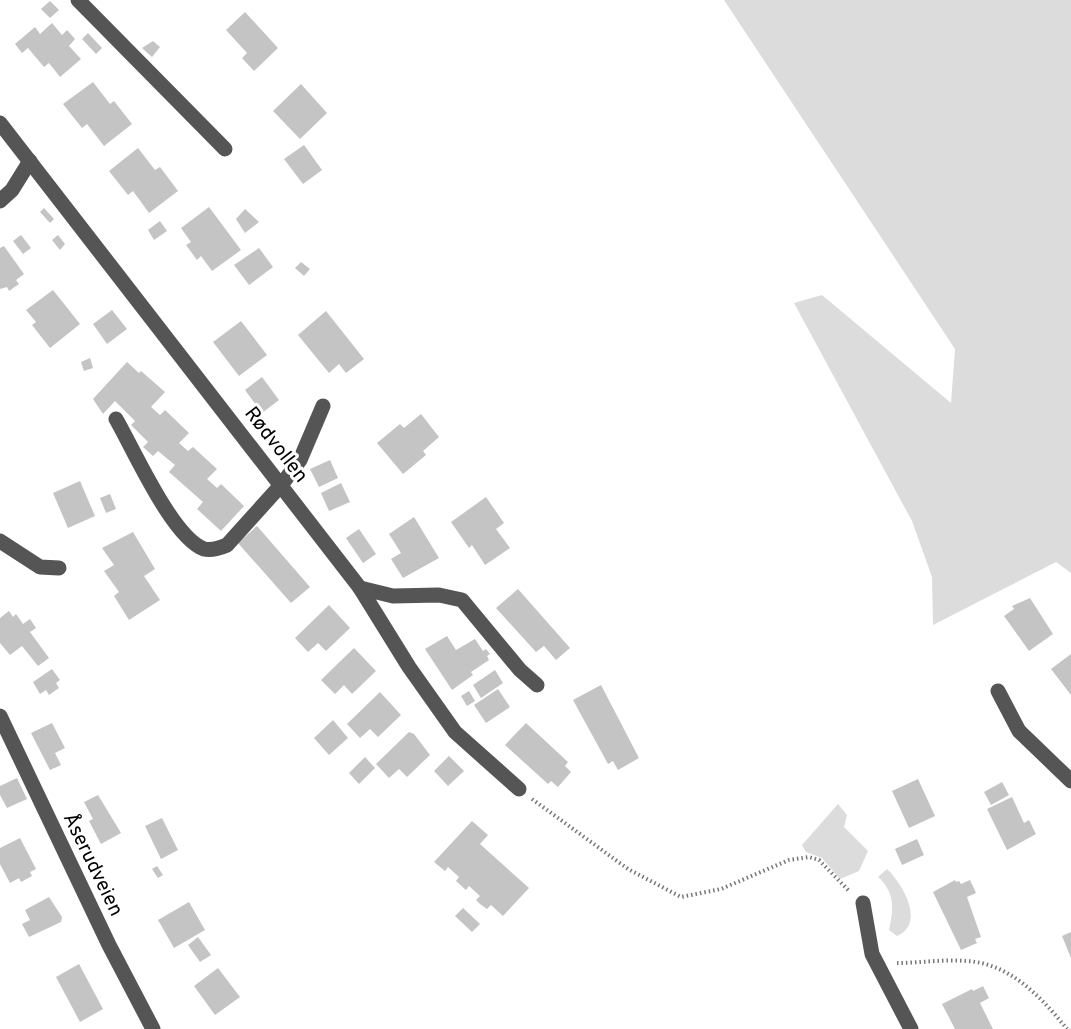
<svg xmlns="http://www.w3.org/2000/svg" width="1071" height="1029" font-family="Overpass,sans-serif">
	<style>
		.green { fill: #dcdcdc }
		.building { fill: #c4c4c4 }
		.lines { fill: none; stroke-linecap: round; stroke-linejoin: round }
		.path { stroke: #777; stroke-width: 4; stroke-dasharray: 1.5 3; stroke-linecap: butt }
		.minor { stroke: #555; stroke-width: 15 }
		.labels { text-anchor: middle; stroke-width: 6; stroke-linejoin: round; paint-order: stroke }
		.street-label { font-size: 20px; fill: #000; stroke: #fff }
	</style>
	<rect width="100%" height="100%" fill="#fff"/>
	<!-- green -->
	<g class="green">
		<path d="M724 0H1071V573L1056 562 933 625 932 577 912 521 794 303 822 295 951 403 955 349Z"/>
		<path d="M838 804 847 815 844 827 868 851 859 871 840 879 822 858 806 852 802 845Z"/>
		<path d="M887 869C903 884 926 924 897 936L889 930C894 909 895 892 878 877Z"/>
	</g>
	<!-- building -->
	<g class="building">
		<path d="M50 1 59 10 50 18 41 9Z"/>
		<path d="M245 12 278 48 254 71 242 58 247 53 226 30Z"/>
		<path d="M52 23 62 35 67 30 75 39 69 46 81 59 60 77 49 63 44 67 28 48 22 53 15 44 35 27 40 34Z"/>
		<path d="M88 33 102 48 96 54 82 39Z"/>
		<path d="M153 41 160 47 152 57 142 48Z"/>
		<path d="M93 82 110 104 114 101 132 124 104 146 87 124 82 128 63 104Z"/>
		<path d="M301 84 327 113 300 139 273 111Z"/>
		<path d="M304 145 322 170 303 184 284 159Z"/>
		<path d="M138 148 155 170 160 167 178 191 149 213 133 191 128 195 109 171Z"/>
		<path d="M209 207 241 250 212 271 201 256 197 260 186 245 191 242 181 228Z"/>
		<path d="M44 208 54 219 50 223 40 212Z"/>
		<path d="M245 209 259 222 245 233 236 219Z"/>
		<path d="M160 221 167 231 154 240 148 230Z"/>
		<path d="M21 235 31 248 23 254 13 241Z"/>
		<path d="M58 235 65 244 60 250 52 240Z"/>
		<path d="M4 246 24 274 16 280 19 284 9 291 7 287 0 289V248Z"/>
		<path d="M259 248 273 267 249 285 234 265Z"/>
		<path d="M301 262 310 269 304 276 295 268Z"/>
		<path d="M53 290 80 324 50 348 32 325 36 322 26 310Z"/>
		<path d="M112 310 127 329 107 344 93 324Z"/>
		<path d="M326 311 364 359 346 373 339 364 329 373 298 335Z"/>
		<path d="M241 321 267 355 239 376 213 342Z"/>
		<path d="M90 358 93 368 84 371 81 362Z"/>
		<path d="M127 362 139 373 141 371 165 392 151 407 160 415 165 410 189 433 179 443 188 451 193 447 217 469 207 479 217 488 221 484 244 506 221 531 197 509 203 502 169 472 175 465 158 451 153 456 143 447 148 442 131 425 135 421 115 401 103 414 93 399Z"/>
		<path d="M262 377 279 400 262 413 245 390Z"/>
		<path d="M421 414 439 437 423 451 426 455 403 474 377 443 400 424 404 428Z"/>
		<path d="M330 460 338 478 319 487 310 469Z"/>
		<path d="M80 481 95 516 68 528 53 493Z"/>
		<path d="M341 483 350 502 329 511 321 493Z"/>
		<path d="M110 494 116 509 106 513 100 498Z"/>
		<path d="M486 497 504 523 496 529 510 548 485 565 472 545 469 548 451 522Z"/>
		<path d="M414 517 439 558 403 578 391 559 401 553 389 534Z"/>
		<path d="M257 526 310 587 291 603 238 543Z"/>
		<path d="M359 529 376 554 363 563 346 538Z"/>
		<path d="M133 532 155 569 144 576 160 600 129 620 114 596 119 592 104 571 114 565 102 548Z"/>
		<path d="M518 589 570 648 556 660 544 646 536 652 496 608Z"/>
		<path d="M1030 598 1053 634 1029 651 1004 616 1014 609 1012 606Z"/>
		<path d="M329 605 350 628 326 651 318 643 308 652 295 638Z"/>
		<path d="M9 611 13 617 16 614 23 624 30 619 36 628 30 632 49 658 38 666 22 646 10 655 0 643V618Z"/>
		<path d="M447 636 456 650 475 639 483 651 486 649 490 654 487 656 489 660 471 672 473 675 452 690 425 649Z"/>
		<path d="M354 648 376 671 352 694 344 685 335 694 321 680Z"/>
		<path d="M1071 654V695L1051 669Z"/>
		<path d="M52 669 60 680 56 683 59 688 49 695 46 690 40 694 33 682Z"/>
		<path d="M495 670 503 683 481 698 473 685Z"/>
		<path d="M601 685 639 758 618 770 613 761 608 764 573 700Z"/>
		<path d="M498 689 510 707 486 723 474 705Z"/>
		<path d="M469 691 475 701 467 706 461 696Z"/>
		<path d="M380 692 401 715 378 737 370 729 360 738 347 724Z"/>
		<path d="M333 720 348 738 329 755 314 738Z"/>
		<path d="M52 723 65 748 55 753 61 765 50 770 31 733Z"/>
		<path d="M526 723 568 762 565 766 571 772 558 787 551 781 548 784 505 745Z"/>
		<path d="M409 732 414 734 430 755 407 777 399 769 389 778 376 764Z"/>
		<path d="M449 756 464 771 448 786 434 771Z"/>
		<path d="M365 757 375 768 359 784 349 773Z"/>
		<path d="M17 778 27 799 7 808 0 795V786Z"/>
		<path d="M918 779 935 816 909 828 892 791Z"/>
		<path d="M1002 782 1009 795 991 805 984 792Z"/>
		<path d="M98 795 121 833 101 844 89 821 93 819 84 802Z"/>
		<path d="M1012 797 1024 823 1029 820 1036 834 1007 850 987 809Z"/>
		<path d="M162 818 178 850 161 859 145 826Z"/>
		<path d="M472 821 488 835 480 844 529 888 503 916 491 905 487 909 480 904 476 900 480 896 469 886 466 890 456 881 459 877 448 867 445 871 434 862Z"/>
		<path d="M20 838 36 869 30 872 32 876 21 882 19 878 10 883 0 864V848Z"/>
		<path d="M917 839 924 855 902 865 895 849Z"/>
		<path d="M157 866 163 875 158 878 152 869Z"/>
		<path d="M955 880 956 882 959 881 961 884 970 880 976 893 967 897 981 937 975 939 977 943 961 950 933 892Z"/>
		<path d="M49 897 62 917 61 922 29 937 22 924 30 920 25 910Z"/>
		<path d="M189 902 205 930 174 948 158 920Z"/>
		<path d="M463 908 480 924 472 932 455 916Z"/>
		<path d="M1071 932V958L1062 936Z"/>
		<path d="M198 937 211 955 200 962 188 945Z"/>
		<path d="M79 964 103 1009 80 1022 56 977Z"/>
		<path d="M218 968 240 997 215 1015 194 986Z"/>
		<path d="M983 986 989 998 980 1003 993 1029H955L942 1004 972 989 973 991Z"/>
	</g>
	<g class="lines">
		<!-- path -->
		<g class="path">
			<path d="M532 799 628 869 681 897 721 889 789 860 809 857 819 860 850 892"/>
			<path d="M897 963C919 963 944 959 966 961 1010 963 1041 997 1067 1029"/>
		</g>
		<!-- minor -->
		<g class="minor">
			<path d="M78 0 225 149"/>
			<path d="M0 123 360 588 409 667 455 732 519 789"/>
			<path d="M0 201 12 190 30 161"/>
			<path d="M116 419C134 450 172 537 204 549 212 551 220 548 227 545L282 484 300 460 323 406"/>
			<path d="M0 541 40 567 59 568"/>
			<path d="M360 588 393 596 439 595 462 600 520 670 537 685"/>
			<path d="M998 691 1019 731 1071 781"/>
			<path d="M0 716 109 945 153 1029"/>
			<path d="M863 903 872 954 911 1029"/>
		</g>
	</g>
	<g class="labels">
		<!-- street labels -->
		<g class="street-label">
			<text transform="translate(277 444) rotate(52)" y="7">Rødvollen</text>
			<text transform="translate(94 864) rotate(64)" y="7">Åserudveien</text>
		</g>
	</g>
</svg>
